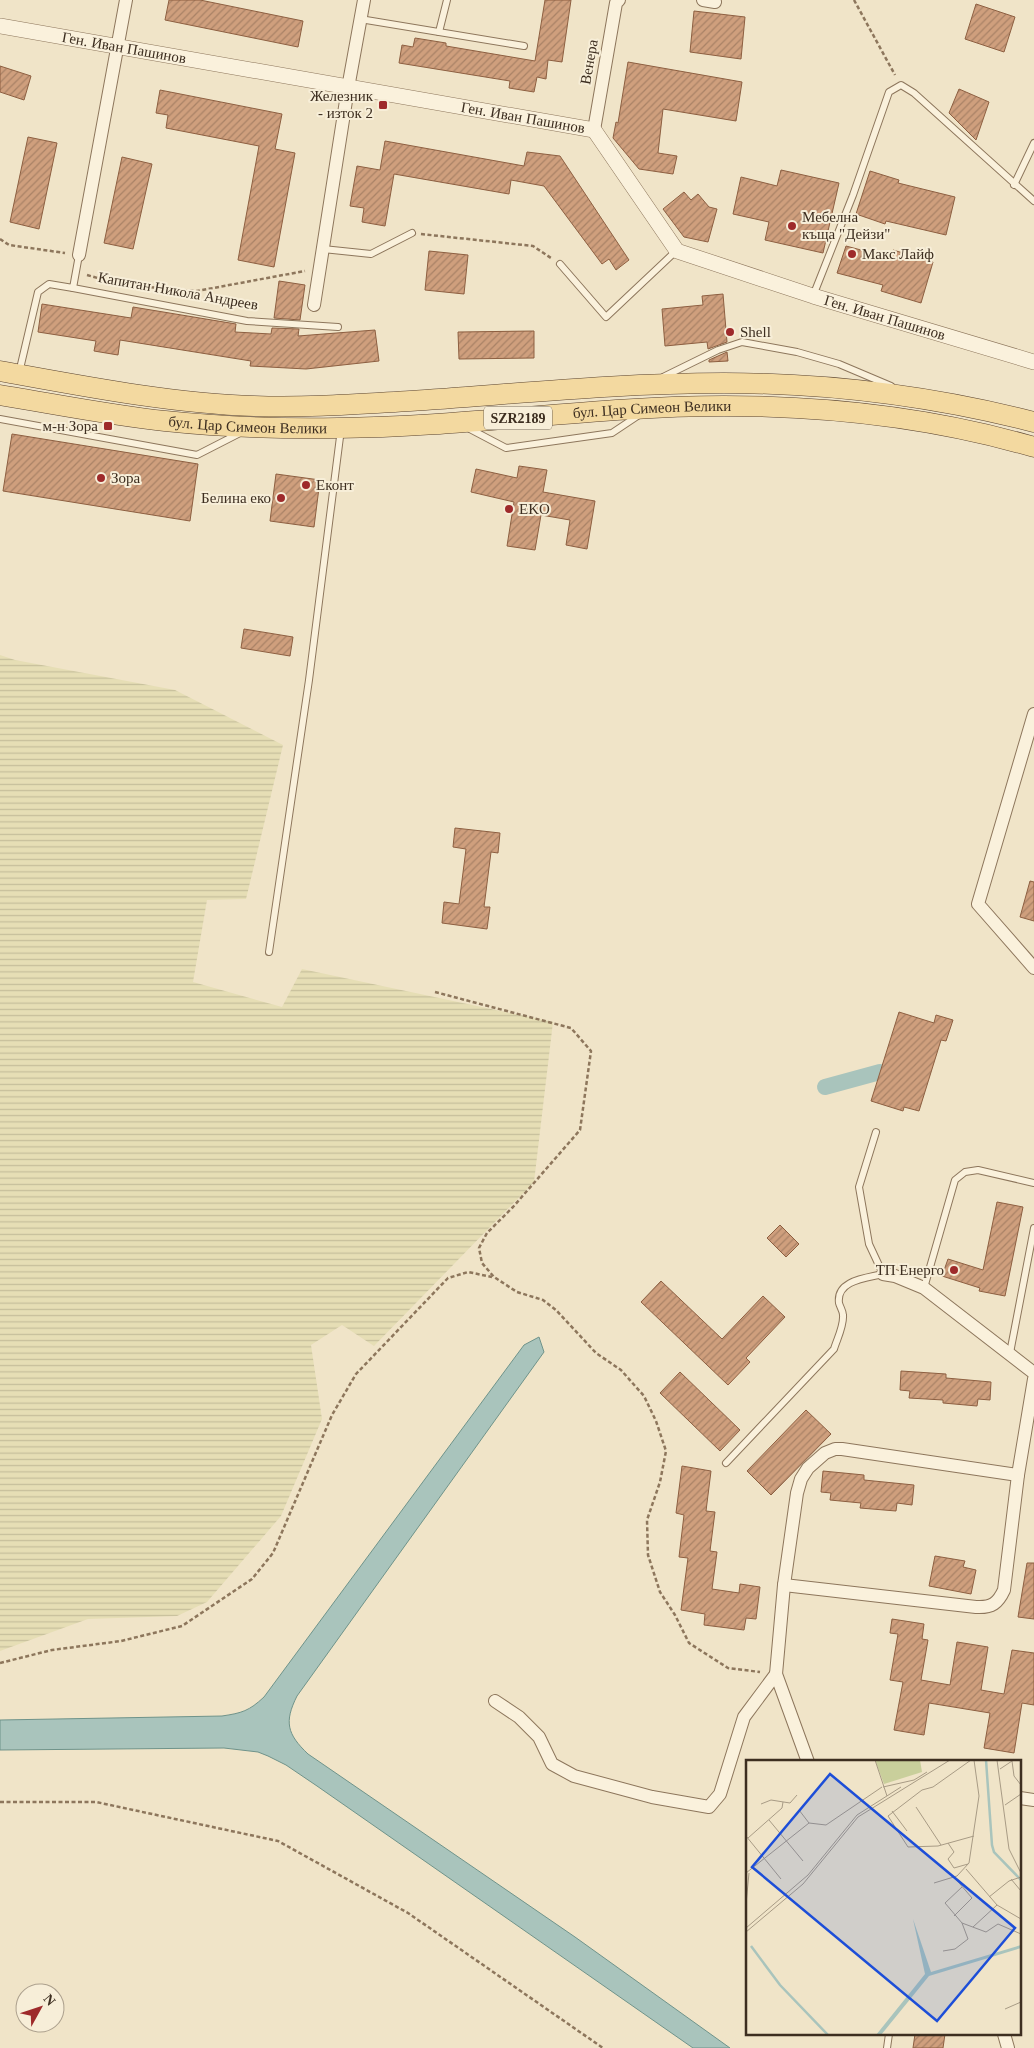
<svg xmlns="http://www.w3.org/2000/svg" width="1034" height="2048" font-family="Georgia,serif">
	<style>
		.farmland { fill: url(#farmland-rules) }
		.water { fill: #a9c4bc; stroke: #6f938a }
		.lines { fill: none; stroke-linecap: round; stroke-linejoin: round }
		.canal { stroke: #a9c4bc; stroke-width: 16 }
		.building { fill: url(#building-hatch); stroke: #8d5f41 }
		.service-casing { stroke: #8d765c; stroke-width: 8 }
		.minor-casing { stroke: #8d765c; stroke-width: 14 }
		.tertiary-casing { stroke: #8d765c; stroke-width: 16 }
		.primary-casing { stroke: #5b4430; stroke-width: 21 }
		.path { stroke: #8d765c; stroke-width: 2.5; stroke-dasharray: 4 2.5; stroke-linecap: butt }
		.service { stroke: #faf1dc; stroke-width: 6 }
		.minor { stroke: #faf1dc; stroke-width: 12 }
		.tertiary { stroke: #faf1dc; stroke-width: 15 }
		.primary { stroke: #f3d9a0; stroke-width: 20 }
		.poi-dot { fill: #9e2a2b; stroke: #f7eed8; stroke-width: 2 }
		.labels { text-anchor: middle; stroke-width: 4; stroke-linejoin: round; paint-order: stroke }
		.shield { fill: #f7eed8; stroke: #756857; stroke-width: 1 }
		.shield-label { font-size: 14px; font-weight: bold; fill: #3d2e20 }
		.street-label { font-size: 15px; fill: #3d2e20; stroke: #f7eed8 }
		.poi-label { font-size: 15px; fill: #3d2e20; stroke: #f7eed8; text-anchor: start }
		.inset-river { fill: none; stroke: #a9c4bc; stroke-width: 2.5 }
		.inset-road { fill: none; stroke: #a89b85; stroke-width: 1 }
		.view { fill: #1d4ed8; fill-opacity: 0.15; stroke: #1d4ed8; stroke-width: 2.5 }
		.inset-edge { fill: none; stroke: #3d2e20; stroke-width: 2.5 }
	</style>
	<defs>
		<pattern id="farmland-rules" width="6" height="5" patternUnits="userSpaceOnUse" patternTransform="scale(1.25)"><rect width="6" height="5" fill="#e6deb5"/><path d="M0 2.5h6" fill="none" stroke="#c6bf9b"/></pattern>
		<pattern id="building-hatch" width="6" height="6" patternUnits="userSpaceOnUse" patternTransform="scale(1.25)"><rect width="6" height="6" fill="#cf9f7d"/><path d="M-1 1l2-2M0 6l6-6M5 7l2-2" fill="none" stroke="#a98266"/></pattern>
	</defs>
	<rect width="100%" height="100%" fill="#f0e4c8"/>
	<!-- farmland -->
	<path class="farmland" d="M0 655 15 660 175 690 283 745 246 899 207 900 193 982 282 1007 302 969 553 1022 534 1182 374 1346 342 1325 311 1345 322 1419 281 1516 207 1602 177 1616 88 1619 0 1651Z"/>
	<!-- water -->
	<path class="water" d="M539 1337 544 1352 297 1696C284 1722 287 1734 308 1754L575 1937 730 2048H693L317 1786 286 1765 268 1756 258 1752 224 1748 0 1750V1720L222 1716C242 1713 249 1711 264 1697L524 1345Z"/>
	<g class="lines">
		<!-- canal -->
		<path class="canal" d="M825 1087 880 1072"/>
	</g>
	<!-- building -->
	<g class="building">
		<path d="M169 0H200L303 21 298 47 165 20Z"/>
		<path d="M545 0H571L562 62 548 60 546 79 537 77 534 92 509 88 510 81 399 63 402 45 413 47 415 38 446 43V46L535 61Z"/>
		<path d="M976 4 1015 17 1004 52 965 39Z"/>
		<path d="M694 11 745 17 741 59 690 52Z"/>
		<path d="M628 62 742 82 736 121 663 109 658 153 677 156 673 174 639 169 613 138 616 122 618 123Z"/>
		<path d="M0 66 31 76 24 100 0 92Z"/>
		<path d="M959 89 989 102 976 140 949 113Z"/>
		<path d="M160 90 282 114 275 149 295 153 274 267 238 260 259 146 166 128 168 115 156 113Z"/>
		<path d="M28 137 57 143 39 229 10 222Z"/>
		<path d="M385 141 524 166 527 152 560 156 629 260 616 270 609 259 602 264 544 186 511 180 509 194 394 174 385 226 362 222 364 208 350 206 357 166 380 170Z"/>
		<path d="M122 157 152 164 133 249 104 243Z"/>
		<path d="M781 170 839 183 823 253 765 240 769 222 733 214 741 177 777 186Z"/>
		<path d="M870 171 899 180 898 183 955 197 946 235 886 221 885 224 856 214Z"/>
		<path d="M684 192 691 200 698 194 709 207 717 209 708 242 684 237 663 209Z"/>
		<path d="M846 246 891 258 893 250 933 262 921 303 881 291 883 285 837 273Z"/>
		<path d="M429 251 468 255 464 294 425 290Z"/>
		<path d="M279 281 305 285 300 320 274 318Z"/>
		<path d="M723 294 727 342 708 349 707 342 665 346 662 309 703 305 702 296Z"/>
		<path d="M42 304 131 318 133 307 236 324 235 332 271 334 272 328 299 329 298 336 375 330 379 361 306 369 250 366 251 361 120 340 118 355 94 351 96 341 38 332Z"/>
		<path d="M534 331V358L459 359 458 332Z"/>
		<path d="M727 352 728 361 709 362V360Z"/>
		<path d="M12 434 198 464 190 521 3 491Z"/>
		<path d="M519 466 547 470 543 492 595 501 587 549 566 545 570 520 541 515 535 550 507 546 514 502 471 492 476 469 517 478Z"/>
		<path d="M276 474 320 480 314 527 270 521Z"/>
		<path d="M244 629 293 637 290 656 241 648Z"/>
		<path d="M455 828 500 833 498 853 491 852 484 907H490L487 929 442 923 444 902 459 904 466 849 453 847Z"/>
		<path d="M1030 881 1034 882V921L1020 917Z"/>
		<path d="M899 1012 934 1023 936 1015 953 1020 946 1041 941 1040 919 1111 904 1107 903 1111 871 1101Z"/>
		<path d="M997 1202 1023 1207 1005 1296 979 1291 980 1288 942 1276 948 1259 983 1270Z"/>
		<path d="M780 1225 799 1244 786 1257 767 1238Z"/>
		<path d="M661 1281 722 1339 763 1296 785 1317 746 1358 750 1362 728 1385 641 1302Z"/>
		<path d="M901 1371 946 1374V1378L991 1382 990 1400 978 1399 977 1406 943 1403V1400L909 1398 910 1391 900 1390Z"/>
		<path d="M680 1372 740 1430 720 1451 660 1393Z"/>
		<path d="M806 1410 831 1434 771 1495 747 1471Z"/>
		<path d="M682 1466 711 1471 706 1511 715 1512 710 1551 717 1552 712 1589 739 1593 740 1584 760 1587 756 1619 746 1618 744 1630 704 1625 705 1614 681 1610 688 1558 679 1557 684 1515 676 1513Z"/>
		<path d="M823 1471 864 1475V1480L914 1485 912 1505 897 1503 896 1511 860 1508 861 1503 830 1500 831 1493 821 1492Z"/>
		<path d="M935 1556 965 1561 963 1567 976 1570 971 1594 929 1586Z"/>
		<path d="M1027 1563H1034V1619L1018 1617Z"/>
		<path d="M892 1619 924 1624 922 1639 928 1640 921 1680 950 1685 957 1642 988 1647 981 1690 1004 1694 1012 1650 1034 1653V1705L1022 1703 1014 1753 984 1748 990 1713 929 1703 924 1735 894 1730 903 1682 890 1680 898 1634 890 1633Z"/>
		<path d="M915 2034H945L943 2048H913Z"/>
	</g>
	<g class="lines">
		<defs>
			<g id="service">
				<path d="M360 19 524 46"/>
				<path d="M439 32 447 0"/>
				<path d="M1014 185 1034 143"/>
				<path d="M323 249 371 254 412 233"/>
				<path d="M560 264 606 317 676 251"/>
				<path d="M73 288 247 321 338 327"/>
				<path d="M813 296 853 195 889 92 901 85 914 93 1034 201"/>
				<path d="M19 373 38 292 49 284 73 288 79 255"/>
				<path d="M663 377 718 350 742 342 797 352 839 364 891 386"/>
				<path d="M0 419 197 455 240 433"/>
				<path d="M468 428 506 448 612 433 639 415"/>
				<path d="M269 952 309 680 341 429"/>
				<path d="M924 1288 955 1180 965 1172 978 1170 1034 1183"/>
				<path d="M1010 1353 1034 1228"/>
				<path d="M726 1463 834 1349C837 1339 844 1326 843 1315 843 1311 840 1307 839 1303 836 1280 867 1278 883 1274L869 1244 859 1187 876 1132"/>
				<path d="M887 2048 889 2034"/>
			</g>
			<g id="minor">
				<path d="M703 0 715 2"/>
				<path d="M594 130 616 3 619 0"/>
				<path d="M79 255 126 0"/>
				<path d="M314 305 348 88 364 0"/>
				<path d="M1034 714 978 904 1034 968"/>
				<path d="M883 1274 895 1276 924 1288 1034 1373"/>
				<path d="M784 1585 976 1607C992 1608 998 1603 1004 1590L1018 1475 1034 1379"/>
				<path d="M495 1701 519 1717 539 1737 552 1764 574 1776 652 1797 709 1807 720 1794 744 1717 776 1674"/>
				<path d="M808 1762 776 1674 784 1585 797 1493 801 1479 808 1468 825 1453 835 1449H842L1018 1475"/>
				<path d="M1020 1798 1034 1800"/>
				<path d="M1004 2034 1008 2048"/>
			</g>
			<g id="tertiary">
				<path id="s1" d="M0 26 594 130 677 251 813 296 1034 362"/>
			</g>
			<g id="primary">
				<path d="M0 371C83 386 169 403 254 406 306 408 358 404 410 401 514 394 619 383 724 383 829 383 932 396 1034 422"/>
				<path id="s2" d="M0 395C55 404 110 415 165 421 222 427 280 429 338 428 467 427 595 406 724 406 828 406 934 418 1034 447"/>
			</g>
		</defs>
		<!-- service casing -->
		<use href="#service" class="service-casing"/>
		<!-- minor casing -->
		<use href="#minor" class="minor-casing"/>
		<!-- tertiary casing -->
		<use href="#tertiary" class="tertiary-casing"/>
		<!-- primary casing -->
		<use href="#primary" class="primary-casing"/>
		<!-- path -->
		<g class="path">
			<path d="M854 0 895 75"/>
			<path d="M421 234 533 246 551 258"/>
			<path d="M0 239 9 245 65 253"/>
			<path d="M87 275 122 285 197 291 305 271"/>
			<path d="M435 992 571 1028 591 1051 580 1130 513 1207 487 1233 479 1248 482 1263 494 1277 517 1292 543 1300 556 1310 596 1353 621 1370 644 1396 656 1421 666 1451 660 1482 647 1520 648 1555 660 1592 675 1615 689 1643 728 1668 760 1672"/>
			<path d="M0 1663 52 1650 121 1641 182 1626 252 1579 273 1553 332 1415 356 1374 448 1278 468 1272 492 1277"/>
			<path d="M0 1802H96L278 1841 408 1913 603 2048"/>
		</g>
		<!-- service -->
		<use href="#service" class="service"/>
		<!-- minor -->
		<use href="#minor" class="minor"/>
		<!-- tertiary -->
		<use href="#tertiary" class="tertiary"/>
		<!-- primary -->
		<use href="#primary" class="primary"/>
	</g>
	<!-- markers -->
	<g class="poi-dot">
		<rect x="378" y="100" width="10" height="10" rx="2.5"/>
		<circle cx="792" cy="226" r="5"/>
		<circle cx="852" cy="254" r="5"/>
		<circle cx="730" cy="332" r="5"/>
		<rect x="103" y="421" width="10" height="10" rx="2.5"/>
		<circle cx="101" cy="478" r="5"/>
		<circle cx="306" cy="485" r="5"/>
		<circle cx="281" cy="498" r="5"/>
		<circle cx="509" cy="509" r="5"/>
		<circle cx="954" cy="1270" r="5"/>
	</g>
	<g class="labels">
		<!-- shield labels -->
		<rect class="shield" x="484" y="406.5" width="68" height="23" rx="4"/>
		<g class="shield-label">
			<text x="518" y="423">SZR2189</text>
		</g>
		<!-- street labels -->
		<g class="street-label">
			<text dy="5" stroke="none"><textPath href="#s1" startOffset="126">Ген. Иван Пашинов</textPath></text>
			<text transform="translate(589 62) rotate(-80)" y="5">Венера</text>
			<text dy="5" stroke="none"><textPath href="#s1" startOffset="531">Ген. Иван Пашинов</textPath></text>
			<text transform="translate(178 291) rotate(10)" y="5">Капитан Никола Андреев</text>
			<text dy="5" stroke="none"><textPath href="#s1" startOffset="968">Ген. Иван Пашинов</textPath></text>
			<text dy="5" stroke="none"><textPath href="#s2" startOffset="655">бул. Цар Симеон Велики</textPath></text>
			<text dy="5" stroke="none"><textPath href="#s2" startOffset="250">бул. Цар Симеон Велики</textPath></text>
		</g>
		<!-- poi labels -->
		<g class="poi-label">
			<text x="373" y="101" text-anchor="end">Железник<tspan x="373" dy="17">- изток 2</tspan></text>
			<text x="802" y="222">Мебелна<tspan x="802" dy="17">къща "Дейзи"</tspan></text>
			<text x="862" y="259">Макс Лайф</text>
			<text x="740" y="337">Shell</text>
			<text x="98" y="431" text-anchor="end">м-н Зора</text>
			<text x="111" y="483">Зора</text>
			<text x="316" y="490">Еконт</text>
			<text x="271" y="503" text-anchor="end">Белина еко</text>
			<text x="519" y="514">EKO</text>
			<text x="944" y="1275" text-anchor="end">ТП Енерго</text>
		</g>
	</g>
	<!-- overview -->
	<g transform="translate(746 1760)">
		<rect width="275" height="275" fill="#f0e4c8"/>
		<path d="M129 0H174L176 12 138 24Z" fill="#c9cf9b"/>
		<path d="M167 159 185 212 275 185V188L183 216 135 275H130L179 214Z" fill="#a9c4bc"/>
		<path class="inset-river" d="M240 0 246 85 248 92 275 120M5 186 34 225 82 275"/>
		<path class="inset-road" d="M129 0 141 36M225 0 187 27 176 30 142 56 162 87 192 86 228 76M251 0 263 89 275 113M254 9 266 1 268 16 275 25M168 20 181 12M137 27 168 20M60 43 53 50 63 63M15 44 25 40 44 43 51 35M259 45 275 34M170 47 195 85M146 51 161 71M23 60 57 101M0 76 35 119M2 78 36 48 37 42M202 83 208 92 202 99 208 108 222 104M220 109 251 145 275 159M0 113 63 63 80 65 136 27M208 117 226 138 208 156M265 119 275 131M188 123 211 116 223 103 233 36 228 0M216 127 199 143 216 163 240 172 252 164 275 174M243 137 263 121 275 117M0 144 3 113M227 167 251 145M0 168 62 115 111 55 155 27M0 172 57 124 112 57 204 0M197 191 209 189 222 179 216 163M259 249 275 242"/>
		<path class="view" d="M84 14 269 168 191 261 6 107Z"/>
		<rect width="275" height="275" class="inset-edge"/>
	</g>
	<!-- north arrow -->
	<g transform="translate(40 2008) rotate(50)"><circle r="24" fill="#f7eed8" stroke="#ada18e"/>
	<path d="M0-4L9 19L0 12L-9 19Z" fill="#9e2a2b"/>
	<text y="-8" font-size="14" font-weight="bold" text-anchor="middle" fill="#3d2e20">N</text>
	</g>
</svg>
